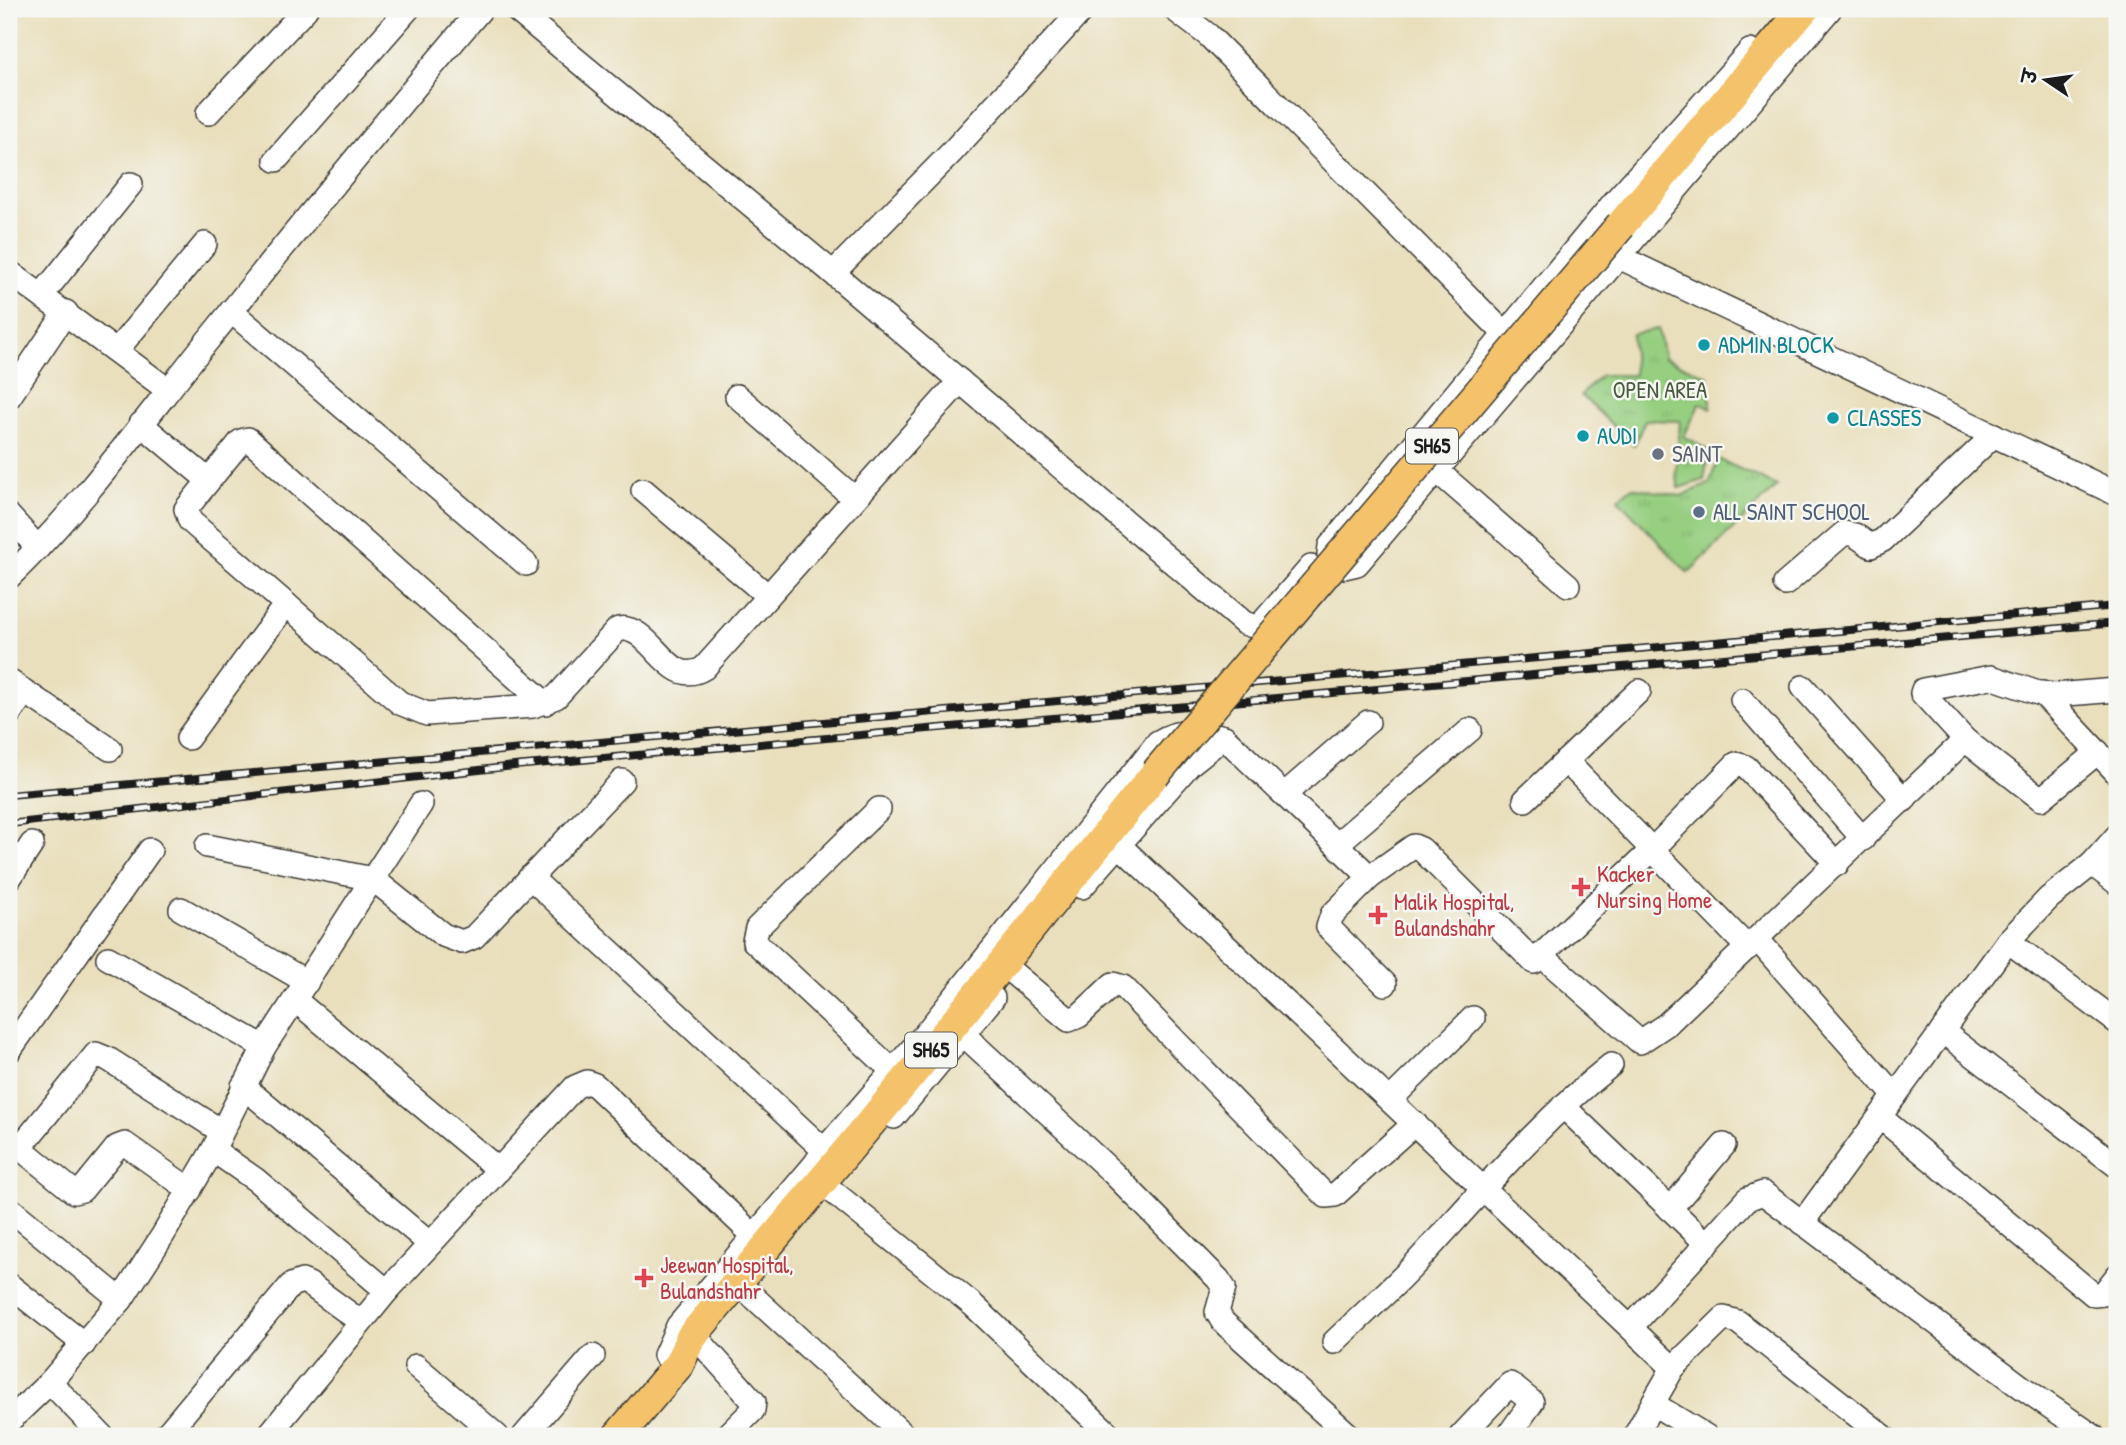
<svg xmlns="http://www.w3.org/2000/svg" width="2126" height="1445" font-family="'Patrick Hand','Playpen Sans Deva',sans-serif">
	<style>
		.park { fill: url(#park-tufts); stroke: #5a764e; stroke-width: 2 }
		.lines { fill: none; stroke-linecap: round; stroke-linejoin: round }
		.minor-casing { stroke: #3b3934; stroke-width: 26 }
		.major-casing { stroke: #3b3934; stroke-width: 33 }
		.minor { stroke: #fff; stroke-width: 23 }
		.major { stroke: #f4c26a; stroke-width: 30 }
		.rail-casing { stroke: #1c1c1c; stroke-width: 8 }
		.rail { stroke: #f6f6f2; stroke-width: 5; stroke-dasharray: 16; stroke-linecap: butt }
		.major-bridge-casing { stroke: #3b3934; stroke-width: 33; stroke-linecap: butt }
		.major-bridge { stroke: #f4c26a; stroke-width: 30 }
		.culture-dot { fill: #0f9aa8; stroke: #f6f6f2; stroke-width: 2.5 }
		.worship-dot { fill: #6b7280; stroke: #f6f6f2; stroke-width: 2.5 }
		.service-dot { fill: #5c6f8a; stroke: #f6f6f2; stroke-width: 2.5 }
		.health-dot { fill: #e0444e; stroke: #f6f6f2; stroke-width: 2.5 }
		.labels { text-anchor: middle; stroke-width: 5; stroke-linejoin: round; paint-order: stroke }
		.shield { fill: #f6f6f2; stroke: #5d5d5c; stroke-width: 2 }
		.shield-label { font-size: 21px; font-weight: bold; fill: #1c1c1c }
		.culture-label { font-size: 23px; fill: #0d838f; stroke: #f6f6f2; text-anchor: start }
		.park-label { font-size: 23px; fill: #475b3f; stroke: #f6f6f2 }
		.worship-label { font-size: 23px; fill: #5b616d; stroke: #f6f6f2; text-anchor: start }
		.service-label { font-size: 23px; fill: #4e5e75; stroke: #f6f6f2; text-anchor: start }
		.health-label { font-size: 23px; fill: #be3a42; stroke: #f6f6f2; text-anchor: start }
	</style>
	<defs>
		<pattern id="park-tufts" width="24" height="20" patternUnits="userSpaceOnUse" patternTransform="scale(1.75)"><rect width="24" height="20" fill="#97cf81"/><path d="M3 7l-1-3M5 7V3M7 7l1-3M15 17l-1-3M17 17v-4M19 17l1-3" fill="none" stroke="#82b16f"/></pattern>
	</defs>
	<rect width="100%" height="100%" fill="#f6f6f2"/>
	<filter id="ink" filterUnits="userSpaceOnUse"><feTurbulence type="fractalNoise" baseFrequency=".0143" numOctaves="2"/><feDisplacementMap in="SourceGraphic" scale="14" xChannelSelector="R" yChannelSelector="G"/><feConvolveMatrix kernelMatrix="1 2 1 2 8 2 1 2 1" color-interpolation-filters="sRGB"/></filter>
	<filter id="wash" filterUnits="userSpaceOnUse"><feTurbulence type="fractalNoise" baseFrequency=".00686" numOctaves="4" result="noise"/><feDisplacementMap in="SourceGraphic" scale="28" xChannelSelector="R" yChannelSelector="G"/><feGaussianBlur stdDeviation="1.57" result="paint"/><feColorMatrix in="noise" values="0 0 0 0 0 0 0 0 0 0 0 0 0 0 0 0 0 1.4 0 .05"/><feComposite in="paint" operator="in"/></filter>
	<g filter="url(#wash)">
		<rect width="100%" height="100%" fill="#e9dfbc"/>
		<!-- park -->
		<g class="park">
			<path d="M1658 329 1664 358 1708 376 1711 408 1700 403 1684 436 1709 451 1704 480 1679 488 1676 473 1680 421 1645 420 1634 446 1581 395 1601 375H1634L1632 334Z"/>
			<path d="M1718 459 1777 486 1688 573 1618 499 1632 487 1681 496 1709 484Z"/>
		</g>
	</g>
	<g filter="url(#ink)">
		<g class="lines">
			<defs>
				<g id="minor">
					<path d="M515 9 833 273 951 153 1083 9"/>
					<path d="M1174 9 1208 35 1514 343"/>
					<path d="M1750 51 1615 201 1330 546 1329 554 1344 567 1357 564 1830 9"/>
					<path d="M208 113 306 9"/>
					<path d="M276 160 408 9"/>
					<path d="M1617 256 2117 494"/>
					<path d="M9 272 168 390"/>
					<path d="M833 273 1244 623 1256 627 1263 622 1311 567"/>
					<path d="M42 295 131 184"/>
					<path d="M231 311 526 564"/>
					<path d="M117 350 205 244"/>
					<path d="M737 396 854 498"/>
					<path d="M9 397 66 312"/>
					<path d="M141 424 208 480"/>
					<path d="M1436 470 1568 585"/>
					<path d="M643 490 768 596"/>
					<path d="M9 516 38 548"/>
					<path d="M9 577C81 508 141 424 204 345 295 232 386 120 481 9"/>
					<path d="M1785 584 1844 533 1855 535 1871 546 1883 540 1994 435"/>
					<path d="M9 681 110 749"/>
					<path d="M1803 687 1904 800"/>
					<path d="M2042 693 2117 773"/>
					<path d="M1742 700 1863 839"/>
					<path d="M545 703 248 439 241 441 186 509 190 521 400 703 427 714 533 706 556 697 618 629C652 623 667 691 704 668L960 381"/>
					<path d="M9 714 25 692"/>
					<path d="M188 738 286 604"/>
					<path d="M1965 740 2041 799 2098 752"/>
					<path d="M1566 761 1639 691"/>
					<path d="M1285 794 1368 722"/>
					<path d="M1525 800 1566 761 1748 948"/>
					<path d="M879 809 757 928 754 941 893 1071"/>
					<path d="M1118 844 1673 1368"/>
					<path d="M1337 844 1470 730"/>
					<path d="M207 846 373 879 443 935 462 942 474 937 622 781"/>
					<path d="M2092 864 2117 883"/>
					<path d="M530 877 824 1150"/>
					<path d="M1370 877 1332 915 1328 927 1385 984"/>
					<path d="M9 879 32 844"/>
					<path d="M1082 887 1190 764 1224 737"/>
					<path d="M181 909 307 982"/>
					<path d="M1757 939 1895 1096"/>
					<path d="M2008 941 2117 1022"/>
					<path d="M1541 955 1640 1042 1667 1024 1965 740 1922 693 1923 690 1991 677 2038 693 2054 695 2117 690"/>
					<path d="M108 958 264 1047"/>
					<path d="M1013 973 1069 1020 1079 1016 1113 984 1123 987 1326 1196 1335 1195 1415 1123"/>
					<path d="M295 1000 499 1170"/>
					<path d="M1942 1031 2117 1166"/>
					<path d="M964 1035 1113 1173 1218 1279 1224 1288 1217 1312 1223 1322 1350 1436"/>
					<path d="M9 1051 150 850"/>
					<path d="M243 1086 430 1244"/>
					<path d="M1390 1100 1473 1018"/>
					<path d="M1563 1106 1707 1244"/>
					<path d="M894 1117 993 998"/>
					<path d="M1880 1117 2094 1295 2103 1294 2117 1276"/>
					<path d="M213 1150 256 1180 387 1291 575 1087 587 1082 595 1085 753 1235"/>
					<path d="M190 1190 125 1144 117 1147 82 1190 74 1192 25 1152 23 1144 96 1054 108 1059 221 1131"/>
					<path d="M832 1191 973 1305 1111 1436"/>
					<path d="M9 1208 121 1300"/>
					<path d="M1670 1209 1724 1145"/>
					<path d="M1802 1223 2008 941 2049 898 2092 864 2117 836"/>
					<path d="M9 1285 84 1344"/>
					<path d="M747 1291 905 1436"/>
					<path d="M1631 1327 1747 1199 1763 1193 2023 1388 2093 1436"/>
					<path d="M1334 1342C1361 1316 1390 1291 1415 1264 1478 1196 1538 1123 1611 1065"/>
					<path d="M703 1345 754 1402 753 1410 727 1436"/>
					<path d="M665 1355 678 1326 815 1164 824 1150 925 1034 1158 742C1181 728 1198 730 1224 737L1370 877 1414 846 1421 849 1534 962 1654 848 1736 764 1746 767 1837 864"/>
					<path d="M416 1366 497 1436"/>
					<path d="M50 1382 102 1436"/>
					<path d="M9 1421 50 1382 121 1300 163 1235 213 1150 264 1047 421 804"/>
					<path d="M165 1436 291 1285 302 1281 309 1284 361 1322"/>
					<path d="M268 1436 387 1291"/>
					<path d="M524 1436 593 1356"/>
					<path d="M1461 1436 1510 1384 1532 1402 1508 1436"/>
					<path d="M1635 1436 1654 1401"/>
					<path d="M1706 1436 1660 1408 1654 1401 1673 1368 1724 1318 1738 1322 1883 1436"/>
				</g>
				<g id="major">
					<path d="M1621 225 1804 9"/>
					<path d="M618 1436 679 1364 691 1337 955 1022 1155 774"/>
				</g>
			</defs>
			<!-- minor casing -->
			<use href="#minor" class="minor-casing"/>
			<!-- major casing -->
			<use href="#major" class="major-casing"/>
			<!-- minor -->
			<use href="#minor" class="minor"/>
			<!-- major -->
			<use href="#major" class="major"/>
			<defs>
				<g id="rail">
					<path d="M9 795 2117 606"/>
					<path d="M9 824 514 766 2117 623"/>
				</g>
			</defs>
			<!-- rail casing -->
			<use href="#rail" class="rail-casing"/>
			<!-- rail -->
			<use href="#rail" class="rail"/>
			<defs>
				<path id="major-bridge" d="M1155 774 1621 225"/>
			</defs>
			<!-- major-bridge casing -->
			<use href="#major-bridge" class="major-bridge-casing"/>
			<!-- major-bridge -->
			<use href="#major-bridge" class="major-bridge"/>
		</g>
	</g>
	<!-- markers -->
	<g class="culture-dot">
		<circle cx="1704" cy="345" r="7"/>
		<circle cx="1833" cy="418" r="7"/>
		<circle cx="1583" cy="436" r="7"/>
	</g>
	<circle class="worship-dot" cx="1658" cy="454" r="7"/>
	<circle class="service-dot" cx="1699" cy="512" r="7"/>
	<g class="health-dot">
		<path d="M1577.5 876.5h7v7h7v7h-7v7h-7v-7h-7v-7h7z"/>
		<path d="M1374.5 904.5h7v7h7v7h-7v7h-7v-7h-7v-7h7z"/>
		<path d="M640.5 1267.5h7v7h7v7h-7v7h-7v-7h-7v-7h7z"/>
	</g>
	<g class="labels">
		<!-- shield labels -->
		<g class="shield">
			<rect x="1406" y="428.5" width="52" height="35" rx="5"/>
			<rect x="905" y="1032.5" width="52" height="35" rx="5"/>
		</g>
		<g class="shield-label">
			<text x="1432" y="453">SH65</text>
			<text x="931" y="1057">SH65</text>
		</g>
		<!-- culture labels -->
		<g class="culture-label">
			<text x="1718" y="353">ADMIN BLOCK</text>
			<text x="1847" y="426">CLASSES</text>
			<text x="1597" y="444">AUDI</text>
		</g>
		<!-- park labels -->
		<g class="park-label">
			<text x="1660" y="398">OPEN AREA</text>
		</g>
		<!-- worship labels -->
		<g class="worship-label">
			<text x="1672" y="462">SAINT</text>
		</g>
		<!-- service labels -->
		<g class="service-label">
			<text x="1713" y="520">ALL SAINT SCHOOL</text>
		</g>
		<!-- health labels -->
		<g class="health-label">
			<text x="1597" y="882">Kacker<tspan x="1597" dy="26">Nursing Home</tspan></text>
			<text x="1394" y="910">Malik Hospital,<tspan x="1394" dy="26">Bulandshahr</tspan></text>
			<text x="660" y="1273">Jeewan Hospital,<tspan x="660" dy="26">Bulandshahr</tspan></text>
		</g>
	</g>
	<!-- margin -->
	<rect width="2126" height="1445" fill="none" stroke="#f6f6f2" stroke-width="35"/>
	<!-- north arrow -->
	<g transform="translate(2046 80) rotate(283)" stroke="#f6f6f2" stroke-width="5" paint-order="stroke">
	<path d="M0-5L12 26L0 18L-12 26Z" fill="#1c1c1c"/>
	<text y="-10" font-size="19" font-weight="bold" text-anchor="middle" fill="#1c1c1c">उ</text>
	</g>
</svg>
